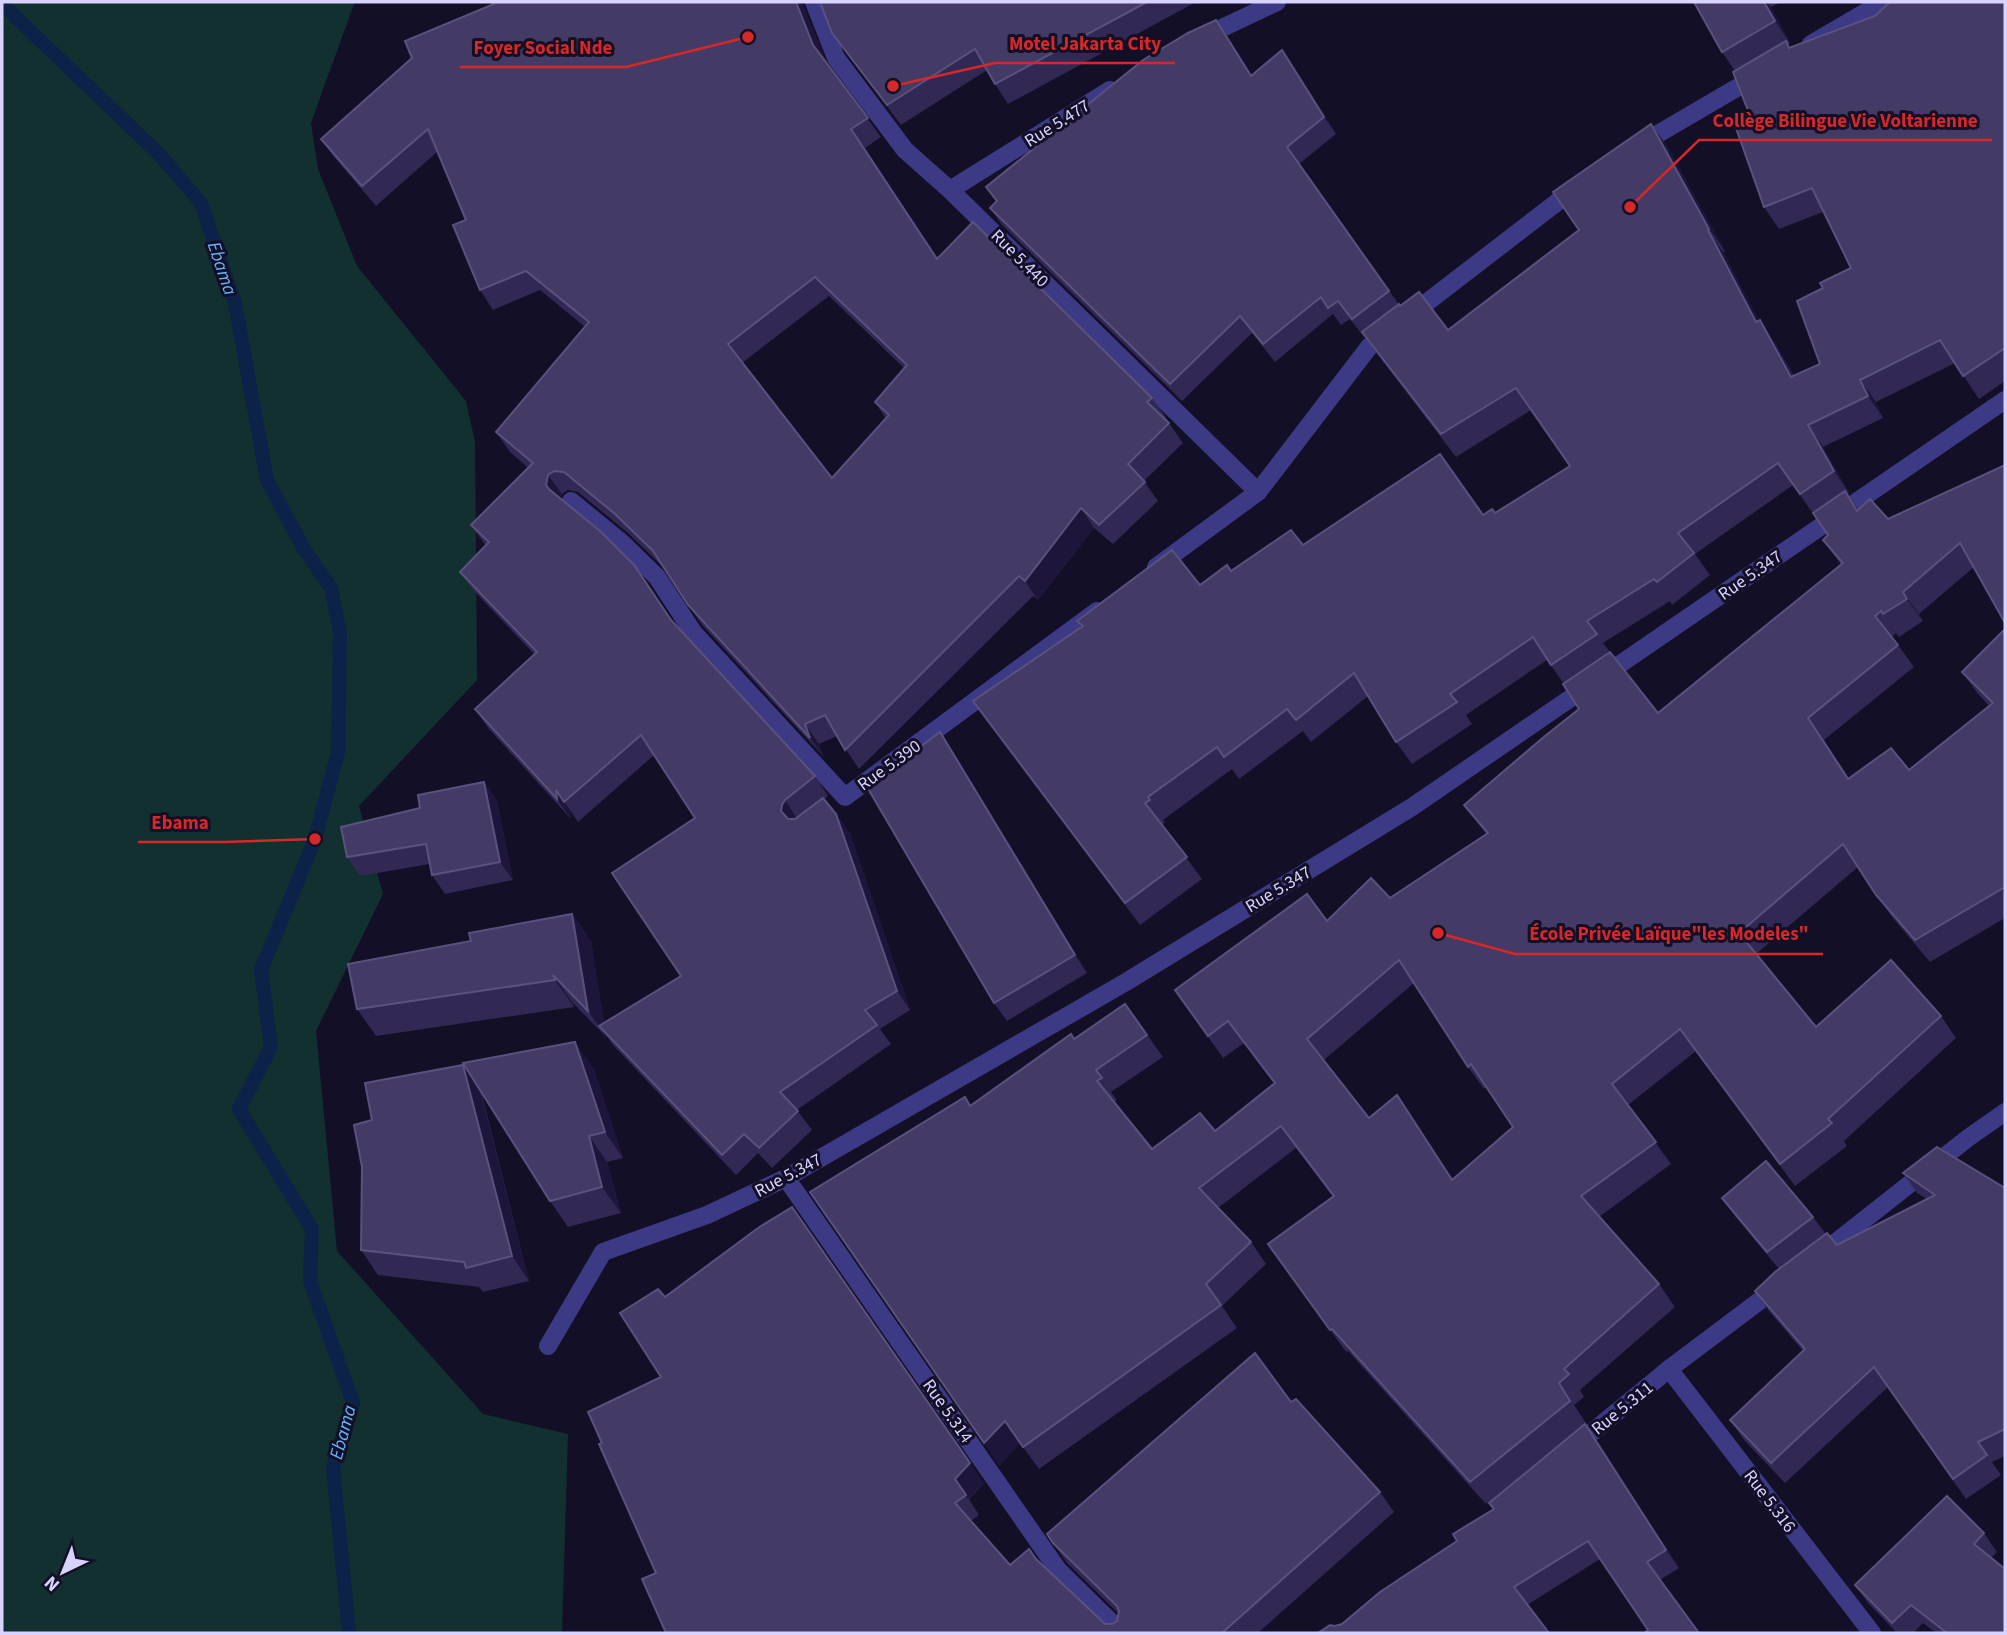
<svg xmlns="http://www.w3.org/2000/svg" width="2007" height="1635" font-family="'Source Sans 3',sans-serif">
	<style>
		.green { fill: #12302f }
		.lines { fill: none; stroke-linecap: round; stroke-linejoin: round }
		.stream { stroke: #0c2248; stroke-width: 14 }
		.street { stroke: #3d3a85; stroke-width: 18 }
		.wall { fill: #312854; fill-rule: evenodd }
		.shaded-wall { fill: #1d163a }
		.building { fill: #433a66; stroke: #5a527e; stroke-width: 2; fill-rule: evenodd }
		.labels { text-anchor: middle; stroke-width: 6; stroke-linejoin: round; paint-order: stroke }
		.street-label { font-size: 18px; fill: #d9d4ff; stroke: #130f26 }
		.water-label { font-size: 19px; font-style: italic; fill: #62b6ff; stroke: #130f26 }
		.leader { fill: none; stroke: #d62828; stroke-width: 2.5 }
		.callout-dot { fill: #d62828; stroke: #130f26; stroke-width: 2.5 }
		.callout-label { font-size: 19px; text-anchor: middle; font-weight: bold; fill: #d62828; stroke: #130f26; stroke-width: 6; stroke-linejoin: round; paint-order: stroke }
	</style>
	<rect width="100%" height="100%" fill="#130f26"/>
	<!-- green -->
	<path class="green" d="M2 2H352L354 4 311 123 318 169 357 266 466 401 475 442 477 680 359 806 383 894 316 1031 337 1251 483 1414 568 1434 562 1633H2Z"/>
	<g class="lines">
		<!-- stream -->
		<path class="stream" d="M2 4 159 154 201 203 235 303 267 480 304 549 331 588 340 633 338 752 315 839 261 970 271 1047 239 1109 312 1229 310 1281 353 1403 333 1467 349 1633"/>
		<!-- street -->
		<g class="street">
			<path d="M814 2 836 58 905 150 950 190 1258 492"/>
			<path d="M1201 38 1277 2"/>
			<path d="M1811 44 1883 2"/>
			<path d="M1639 145 1757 76"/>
			<path d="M950 190 1110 90"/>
			<path d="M571 501 621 542 657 577 693 632 845 797 1097 611"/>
			<path d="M1156 567 1258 492 1369 347 1578 186"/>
			<path d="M786 1178 1058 1570 1122 1633"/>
			<path d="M1817 1257 1968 1138 2005 1112"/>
			<path d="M548 1346 603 1252 707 1215 786 1178 1126 982 1412 807 2005 400"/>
			<path d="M1669 1369 1872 1633"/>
			<path d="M1574 1447 1669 1369 1778 1287"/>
		</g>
	</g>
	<!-- wall -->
	<g class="wall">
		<path d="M820 2H1196L1008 104 995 84 987 70 901 125 832 33Z"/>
		<path d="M1694 2H1781L1771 7 1790 43 1788 45 1790 48 2005 2V381L1979 399 1955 363 1876 402 1883 418 1823 447 1849 493 1848 494 1858 509 1888 519 2005 465 1974 567 1919 614 1923 621 1899 637 1896 633 1892 637 1914 667 1824 740 1849 778 1909 770 1989 706 1978 694 1962 672 2005 629V918L1930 962 1892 917 1858 867 1756 954 1816 1027 1941 1016 1956 1038 1844 1141 1847 1146 1795 1186 1696 1051 1628 1105 1671 1164 1599 1217 1659 1284 1675 1307 1580 1390 1584 1397 1574 1405 1586 1423 1486 1504 1348 1351 1346 1352 1268 1244 1333 1197 1296 1148 1218 1208 1251 1242 1266 1264 1222 1306 1237 1328 1039 1469 1020 1443 999 1466 965 1097 970 1105 1074 1039 1125 1004 1163 1057 1111 1092 1117 1100 1114 1102 1152 1149 1215 1131 1275 1084 1244 1043 1223 1058 1175 990 1327 921 1390 898 1486 834 1464 805 1579 709 1564 684 1547 660 1466 715 1472 724 1412 764 1396 742 1368 696 1311 742 1303 731 1239 779 1232 769 1163 820 1165 822 1162 825 1202 879 1140 925 973 701 1081 627 1077 621 1200 585 1231 571 1303 545 1495 513 1570 466 1531 410 1456 457 1378 355 1365 336 1364 337 1350 319 1341 325 1333 314 1275 362 1252 333 1182 401 1002 225 990 208 996 202 986 187 1216 20 1252 75 1294 67 1336 134 1299 164 1400 306 1448 330 1579 230 1651 124 1667 146 1725 251 1723 252 1759 321 1775 343 1794 376 1820 364 1823 288 1851 268 1823 212 1779 229 1764 207 1752 121 1735 71 1722 52ZM1793 485 1828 535 1823 540 1841 565 1658 713 1603 643 1670 601 1672 605 1710 575 1695 554ZM1414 983 1468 1067 1484 1089 1486 1087 1513 1127 1453 1179 1397 1095 1369 1118 1324 1060Z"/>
		<path d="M494 4 803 5 826 62 881 137 865 148 938 259 1152 398 1166 417 1164 419 1169 423 1183 443 1144 481 1158 501 1113 544 1094 528 1038 600 1033 596 859 769 837 736 819 744 824 757 702 625 664 568 629 534 578 492 568 490 562 494 561 499 634 565 674 623 815 776 828 796 824 799 850 833 910 1010 880 1029 891 1044 797 1110 812 1130 772 1168 758 1153 736 1175 613 1045 606 1035 607 1038 572 1002 574 1007 376 1036 357 1009 471 941 572 914 591 941 604 1023 681 976 695 818 654 755 578 822 570 810 571 819 488 728 475 709 534 654 474 591 460 572 486 546 471 525 528 468 510 452 496 432 585 327 540 290 493 310 480 290 466 220 437 152 376 206 335 158 321 139ZM829 296 904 368 875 402 886 419 832 478 742 363Z"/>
		<path d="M940 732 952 750 1087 973 1007 1021 994 1003Z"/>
		<path d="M484 782 497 801 513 880 445 894 432 875 430 864 360 876 347 857 420 808Z"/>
		<path d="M463 1065 474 1080 594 1069 623 1158 607 1162 621 1213 568 1227 550 1201 481 1091 529 1281 483 1292 479 1287 378 1275 361 1250 372 1120Z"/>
		<path d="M1903 1173 2005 1188V1456L1992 1462 2001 1475 1966 1499 1888 1387 1785 1483 1744 1440 1730 1420 1803 1351 1769 1311 1755 1291 1779 1269 1735 1216 1722 1198 1813 1217 1826 1234 1837 1245 1927 1199 1917 1193Z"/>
		<path d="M665 1297 984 1483 969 1499 979 1515 971 1521 1010 1565 1036 1559 1105 1624H1112L1117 1621 1119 1614 1067 1563 1047 1534 1291 1402 1380 1492 1394 1512 1258 1633H666L656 1573 602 1443 661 1377Z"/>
		<path d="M1598 1442 1679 1568 1660 1580 1648 1630 1600 1559 1527 1605 1335 1626 1342 1624 1457 1541 1493 1510 1489 1503Z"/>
		<path d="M1984 1533 1997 1552 1991 1558 2005 1633H1936L1923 1623 1913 1633H1897L1868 1603 1855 1585Z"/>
	</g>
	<!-- shaded-wall -->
	<g class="shaded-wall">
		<path d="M796 2H801L803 5 827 65 813 45Z"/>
		<path d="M1764 2H1767L1771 7 1790 43 1775 21Z"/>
		<path d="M1216 20 1228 37 1263 93 1251 76Z"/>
		<path d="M1282 50 1294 67 1336 134 1324 117Z"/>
		<path d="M1651 124 1667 146 1725 251 1709 229Z"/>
		<path d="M851 129 865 148 951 279 937 259Z"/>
		<path d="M1708 230 1723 252 1771 344 1756 322Z"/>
		<path d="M1760 320 1775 343 1806 400 1791 377Z"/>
		<path d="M1860 380 1876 402 1883 418 1868 396Z"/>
		<path d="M1808 425 1823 447 1849 493 1834 471Z"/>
		<path d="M548 475 562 494 560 504 546 485Z"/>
		<path d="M1081 508 1094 528 1038 600 1025 581Z"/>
		<path d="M1903 592 1919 614 1923 621 1907 599Z"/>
		<path d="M805 724 819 744 824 757 810 738Z"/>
		<path d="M940 732 952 750 1087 973 1075 955Z"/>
		<path d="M484 782 497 801 513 880 500 862Z"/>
		<path d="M556 790 570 810 571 819 557 799Z"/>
		<path d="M785 800 798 820 795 830 781 811 782 805Z"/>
		<path d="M836 814 850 833 910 1010 897 991Z"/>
		<path d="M572 914 591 941 606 1032 599 1026 606 1035 607 1038 588 1011Z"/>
		<path d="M553 975 572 1002 574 1007 555 980Z"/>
		<path d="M575 1042 594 1069 623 1158 605 1132Z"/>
		<path d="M463 1065 480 1090 529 1281 512 1256Z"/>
		<path d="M1397 1095 1412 1117 1467 1202 1452 1180Z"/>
		<path d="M589 1136 607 1162 621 1213 602 1187Z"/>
		<path d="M792 1207 984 1483 968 1499 955 1479Z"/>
		<path d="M1005 1421 1020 1443 999 1466 984 1443Z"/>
		<path d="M1585 1424 1598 1442 1679 1568 1666 1550Z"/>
	</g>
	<!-- building -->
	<g class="building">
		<path d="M493 2H796L813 45 868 118 851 129 937 259 973 222 1152 398 1147 402 1169 423 1128 464 1145 482 1099 525 1081 508 1025 581 1019 576 845 750 825 715 805 724 810 738 688 605 653 551 615 514 564 472 554 471 548 475 546 485 550 490 600 531 634 565 671 620 815 776 785 800 782 805 781 811 788 819H795L823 798 836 814 897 991 865 1010 877 1025 780 1092 798 1111 759 1148 744 1134 722 1155 599 1026 681 976 612 873 695 818 641 735 564 802 556 790 557 799 475 709 537 652 460 572 489 542 471 525 533 463 496 432 589 322 526 271 480 290 453 225 466 220 428 129 362 186 321 139 412 58 405 41 494 4ZM815 277 907 365 875 402 889 415 832 478 728 344Z"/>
		<path d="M820 2H1147L995 84 975 49 887 105 832 33Z"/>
		<path d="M1694 2H1764L1775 21 1722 52Z"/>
		<path d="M1890 2H2005V348L1963 376 1940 340 1860 380 1868 396 1808 425 1834 471 1800 494 1778 463 1678 533 1694 553 1657 582 1654 579 1587 621 1597 634 1551 665 1533 637 1450 694 1457 702 1396 742 1354 673 1296 720 1287 709 1224 757 1217 747 1148 797 1150 800 1145 803 1187 857 1125 903 973 701 1083 626 1077 621 1172 550 1200 585 1227 565 1231 571 1291 530 1303 545 1440 454 1483 515 1492 509 1495 513 1570 466 1516 388 1441 434 1362 332 1399 304 1400 306 1419 292 1448 330 1579 230 1553 192 1651 124 1709 229 1708 230 1756 322 1760 320 1791 377 1820 364 1797 301 1823 288 1820 283 1851 268 1812 188 1764 207 1736 128 1752 121 1733 72 1786 41 1789 48 1875 16Z"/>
		<path d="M1216 20 1251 76 1282 50 1324 117 1287 147 1389 291 1352 319 1338 301 1328 308 1321 297 1263 344 1240 316 1170 384 990 208 997 201 986 187 1143 60 1188 33Z"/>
		<path d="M2005 465V623L1960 543 1903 592 1907 599 1883 614 1881 611 1875 616 1898 645 1808 718 1848 779 1891 748 1909 770 1993 703 1962 672 2005 629V887L1915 940 1876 895 1843 844 1739 933 1816 1027 1891 960 1941 1016 1828 1119 1832 1123 1780 1164 1680 1029 1612 1084 1656 1142 1581 1196 1659 1284 1564 1369 1569 1374 1559 1383 1570 1401 1470 1482 1332 1329 1330 1330 1268 1244 1334 1196 1281 1126 1199 1188 1251 1242 1206 1284 1221 1305 1023 1447 1005 1421 984 1443 810 1192 965 1097 970 1106 1071 1034 1074 1039 1125 1004 1147 1035 1096 1070 1102 1078 1097 1081 1152 1149 1200 1113 1215 1131 1275 1083 1228 1021 1208 1036 1175 990 1307 894 1327 921 1371 878 1390 898 1488 833 1464 805 1545 736 1579 709 1563 684 1610 652 1658 713 1843 563 1823 540 1828 535 1813 513 1845 491 1857 511 1870 499 1888 519ZM1399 960 1468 1067 1471 1064 1513 1127 1452 1180 1397 1095 1369 1118 1307 1039Z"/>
		<path d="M940 732 1075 955 994 1003 867 787Z"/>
		<path d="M484 782 500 862 432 875 426 844 347 857 341 827 420 808 418 795Z"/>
		<path d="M572 914 588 1011 553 975 555 980 357 1009 348 964 471 941 469 933Z"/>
		<path d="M575 1042 605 1132 589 1136 602 1187 550 1201 463 1063Z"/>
		<path d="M463 1065 512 1256 466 1268 464 1262 361 1250 362 1167 354 1125 372 1120 365 1083Z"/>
		<path d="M1937 1147 2005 1188V1429L1978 1442 1987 1455 1953 1479 1874 1367 1771 1463 1730 1420 1805 1349 1755 1291 1775 1272 1827 1233 1837 1245 1935 1195 1903 1173Z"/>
		<path d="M1766 1161 1813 1217 1767 1252 1722 1198Z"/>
		<path d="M792 1207 970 1463 955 1479 966 1495 955 1503 1010 1565 1029 1549 1036 1559 1105 1624H1112L1117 1621 1119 1611 1117 1606 1053 1543 1047 1534 1255 1353 1291 1402 1296 1399 1380 1492 1222 1633H666L642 1579 656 1573 599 1444 602 1443 588 1412 661 1377 620 1313 658 1289 665 1297 758 1228Z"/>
		<path d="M1585 1424 1666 1550 1647 1562 1699 1633H1644L1648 1630 1588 1541 1514 1587 1549 1633H1318L1330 1625 1335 1626 1342 1624 1380 1592 1457 1541 1453 1534 1494 1509 1489 1503Z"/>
		<path d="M1947 1496 1984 1533 1974 1544 2005 1569V1633H1947L1911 1605 1892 1623 1855 1585Z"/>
	</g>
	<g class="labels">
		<!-- street labels -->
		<g class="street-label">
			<text transform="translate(1057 123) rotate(-32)" y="6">Rue 5.477</text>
			<text transform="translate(1020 258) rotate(45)" y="6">Rue 5.440</text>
			<text transform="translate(1750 575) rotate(-35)" y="6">Rue 5.347</text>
			<text transform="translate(889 765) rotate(-36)" y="6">Rue 5.390</text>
			<text transform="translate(1278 889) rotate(-31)" y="6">Rue 5.347</text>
			<text transform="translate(788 1175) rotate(-28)" y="6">Rue 5.347</text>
			<text transform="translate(1622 1408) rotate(-39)" y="6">Rue 5.311</text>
			<text transform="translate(948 1411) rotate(55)" y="6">Rue 5.314</text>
			<text transform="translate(1770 1501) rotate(53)" y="6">Rue 5.316</text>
		</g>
		<!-- water labels -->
		<g class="water-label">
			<text transform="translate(223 268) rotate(71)" y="7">Ebama</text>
			<text transform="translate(342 1432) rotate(-75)" y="7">Ebama</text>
		</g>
	</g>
	<!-- callouts -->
	<path class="leader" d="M893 86L995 63H1175M748 37L626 67H460M1630 207L1699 140H1992M315 839L223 842H138M1438 933L1515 954H1823"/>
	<g class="callout-dot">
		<circle cx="893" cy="86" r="7"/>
		<circle cx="748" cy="37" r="7"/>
		<circle cx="1630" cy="207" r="7"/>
		<circle cx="315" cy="839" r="7"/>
		<circle cx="1438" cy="933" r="7"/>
	</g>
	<g class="callout-label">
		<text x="1085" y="50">Motel Jakarta City</text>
		<text x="543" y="54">Foyer Social Nde</text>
		<text x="1845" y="127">Collège Bilingue Vie Voltarienne</text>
		<text x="180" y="829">Ebama</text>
		<text x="1669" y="940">École Privée Laïque"les Modeles"</text>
	</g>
	<!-- border -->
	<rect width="2007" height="1635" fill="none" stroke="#d9d4ff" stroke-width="7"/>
	<!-- north arrow -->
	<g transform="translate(63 1572) rotate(223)" stroke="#130f26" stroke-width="5" paint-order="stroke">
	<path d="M0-5L12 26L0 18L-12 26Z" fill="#d9d4ff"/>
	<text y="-10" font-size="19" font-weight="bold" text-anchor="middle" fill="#d9d4ff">N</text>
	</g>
</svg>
